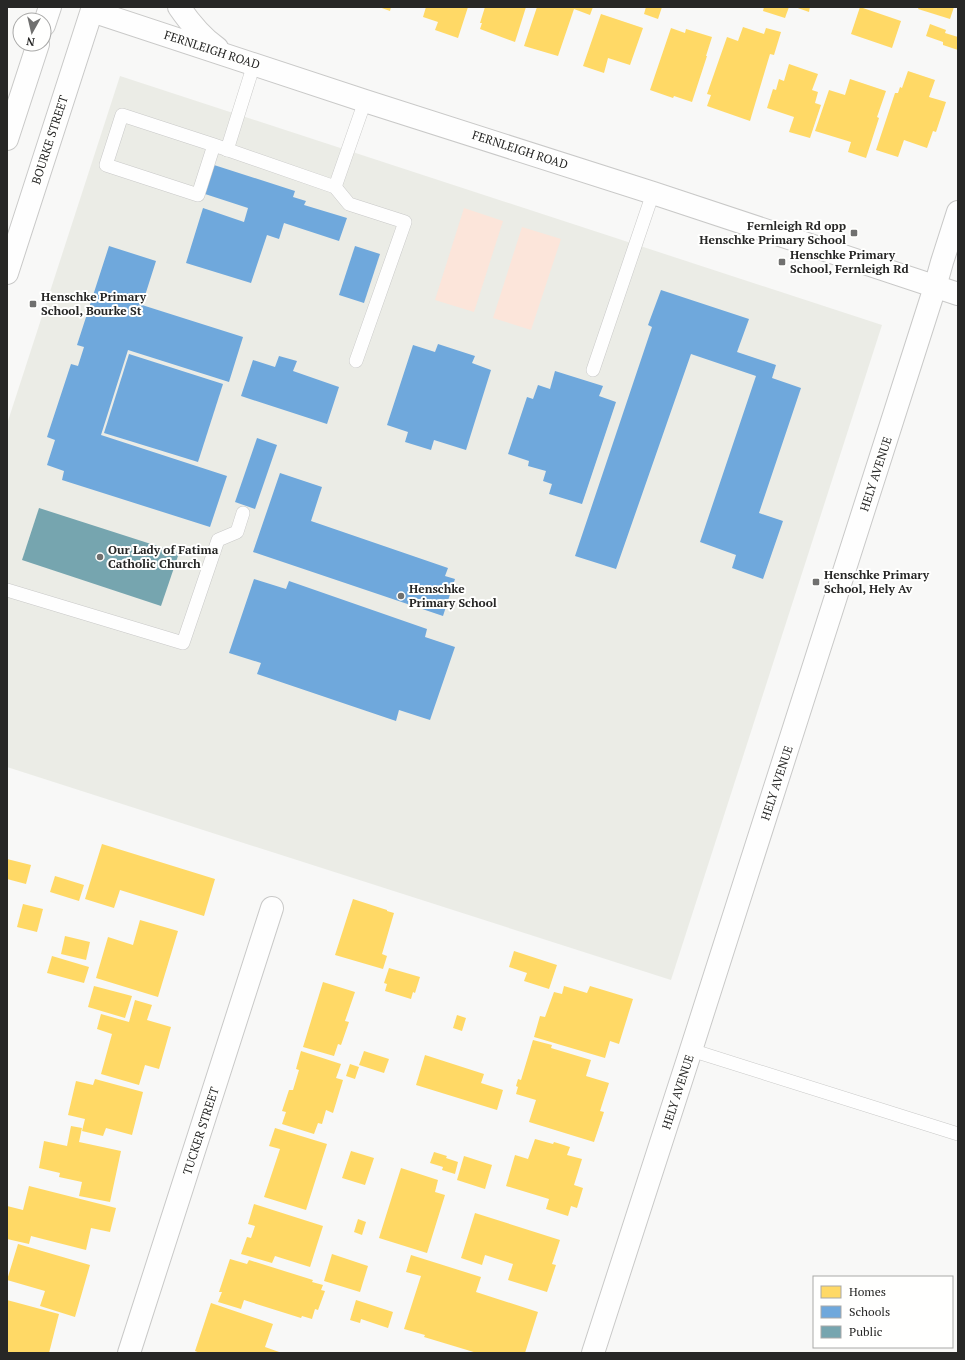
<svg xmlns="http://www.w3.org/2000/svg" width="965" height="1360" font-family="'PT Serif',serif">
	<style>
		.built { fill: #ebece6 }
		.green { fill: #fce5da }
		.homes { fill: #ffd966 }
		.schools { fill: #6fa8dc }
		.public { fill: #76a5af }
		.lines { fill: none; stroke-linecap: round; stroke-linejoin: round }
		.service-casing { stroke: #c9c9c8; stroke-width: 14 }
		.minor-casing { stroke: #c9c9c8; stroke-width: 24 }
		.tertiary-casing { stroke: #c9c9c8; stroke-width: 24 }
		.secondary-casing { stroke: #c9c9c8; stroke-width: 24 }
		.service { stroke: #fefefe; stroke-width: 13 }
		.minor { stroke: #fefefe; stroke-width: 22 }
		.tertiary { stroke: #fefefe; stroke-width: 22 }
		.secondary { stroke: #fefefe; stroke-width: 22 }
		.poi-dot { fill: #70706f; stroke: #fffffe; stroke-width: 1.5 }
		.labels { text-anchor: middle; stroke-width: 4; stroke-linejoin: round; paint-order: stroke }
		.street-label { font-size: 12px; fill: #272726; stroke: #fffffe }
		.poi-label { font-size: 12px; font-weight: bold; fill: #272726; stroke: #fffffe; text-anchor: start }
	</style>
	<rect width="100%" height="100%" fill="#f8f8f7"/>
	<!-- built -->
	<path class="built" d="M120 76 882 325 671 980 7 767V424Z"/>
	<!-- green -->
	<g class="green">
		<path d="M464 208 503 221 474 312 435 300Z"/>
		<path d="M522 227 561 239 531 330 493 318Z"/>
	</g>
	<!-- homes -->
	<g class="homes">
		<path d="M379 7H391L390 11Z"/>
		<path d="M426 7H468L458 38 435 30 438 22 423 17Z"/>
		<path d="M485 7H526L515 42 480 29 482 23H480Z"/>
		<path d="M537 7H593L590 15 574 9 558 56 524 46Z"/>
		<path d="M646 7H662L658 19 644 14Z"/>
		<path d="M764 7H789L785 18 763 11Z"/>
		<path d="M795 7H810L809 12Z"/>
		<path d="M860 7 901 21 892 48 851 34Z"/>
		<path d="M919 7H954L950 19 918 9Z"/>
		<path d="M601 14 643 28 630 65 608 58 604 73 583 66Z"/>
		<path d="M930 24 946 30 945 33 958 37V50L943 45V42L926 36Z"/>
		<path d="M743 27 764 34 766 28 781 32 774 55 770 54 750 121 707 106 711 95 707 94 727 37 738 41Z"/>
		<path d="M671 28 685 33 686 29 712 37 706 56H707L692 102 674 96 673 98 650 90Z"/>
		<path d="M789 64 818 74 812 90 818 92 815 103 821 105 810 138 789 132 794 117 767 108 773 89 776 90 779 79 784 81Z"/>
		<path d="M908 71 935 80 929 97 946 102 936 132 933 131 927 148 904 140 898 157 876 150 895 93H898L900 87 902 88Z"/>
		<path d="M850 79 886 91 877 117 879 118 866 158 848 152 851 142 815 131 829 90 845 95Z"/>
		<path d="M102 844 215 879 204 916 120 890 114 908 85 899Z"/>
		<path d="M7 859 31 865 26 884 7 879Z"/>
		<path d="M55 876 84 885 79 901 50 892Z"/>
		<path d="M353 899 387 910V911L394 913 382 954 387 956 383 969 335 955Z"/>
		<path d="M23 904 43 909 37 932 17 927Z"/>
		<path d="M140 920 178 931 158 997 96 978 108 937 133 945Z"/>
		<path d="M65 936 90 942 86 960 61 954Z"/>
		<path d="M514 951 557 965 549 989 524 981 527 973 509 967Z"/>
		<path d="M52 956 89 967 84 983 47 973Z"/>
		<path d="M389 968 420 977 415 993 413 992 411 999 385 991 387 984 384 983Z"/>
		<path d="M323 982 355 992 345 1021 349 1022 341 1045 338 1044 334 1056 303 1047Z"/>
		<path d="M94 986 132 996 125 1018 88 1007Z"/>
		<path d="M564 986 587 993 590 986 633 999 619 1044 610 1041 605 1058 534 1037 540 1016 545 1017 554 992 562 994Z"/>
		<path d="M135 1000 152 1005 147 1020 171 1027 159 1069 145 1065 139 1085 101 1074 112 1034 97 1029 101 1014 129 1022Z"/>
		<path d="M457 1015 466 1018 462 1031 453 1028Z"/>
		<path d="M533 1040 552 1045 551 1048 591 1060 586 1076 609 1083 600 1111 604 1112 594 1142 529 1122 536 1100 516 1094 518 1087 516 1086 518 1079 521 1080Z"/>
		<path d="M301 1051 341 1064 336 1078 343 1080 333 1113 326 1110 322 1124 318 1123 314 1134 282 1124 286 1112 282 1111 289 1090H293L299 1070 296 1069Z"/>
		<path d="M364 1051 389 1059 384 1073 359 1065Z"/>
		<path d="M425 1055 484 1074 481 1083 503 1090 497 1110 416 1085Z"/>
		<path d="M350 1064 359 1067 355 1079 346 1076Z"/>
		<path d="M95 1079 143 1092 132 1135 106 1128 103 1136 82 1131 85 1119 68 1115 76 1081 93 1085Z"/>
		<path d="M71 1126 82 1128 79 1142 121 1151 110 1202 79 1196 82 1182 59 1177 60 1173 39 1168 44 1141 67 1146Z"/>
		<path d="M275 1128 327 1144 306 1210 264 1197 280 1149 269 1146Z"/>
		<path d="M535 1139 553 1144 554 1142 570 1147 567 1155 582 1159 574 1185 583 1188 577 1208 571 1206 568 1216 546 1209 549 1199 506 1186 515 1155 528 1159Z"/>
		<path d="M351 1151 374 1158 365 1185 342 1178Z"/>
		<path d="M434 1152 447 1156 446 1158 458 1162 455 1174 442 1170 443 1167 430 1163Z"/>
		<path d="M464 1156 492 1165 485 1189 457 1180Z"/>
		<path d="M401 1168 438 1180 435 1192 445 1195 427 1253 379 1238Z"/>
		<path d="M29 1186 116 1208 110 1232 91 1228 86 1250 31 1236 29 1244 7 1239V1206L23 1210Z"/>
		<path d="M254 1204 323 1226 310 1267 275 1256 272 1263 241 1254 247 1237 251 1238 255 1226 248 1224Z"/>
		<path d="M475 1213 560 1240 552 1264 556 1265 547 1292 508 1280 513 1264 485 1255 482 1265 461 1258Z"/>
		<path d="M358 1219 366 1222 362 1235 354 1232Z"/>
		<path d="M18 1244 90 1265 75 1317 40 1306 45 1291 7 1280Z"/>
		<path d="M332 1254 368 1266 360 1292 324 1281Z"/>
		<path d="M411 1255 481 1277 476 1292 538 1312 525 1353H477L424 1337 425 1335 404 1329 421 1276 406 1272Z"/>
		<path d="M230 1259 247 1264 249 1260 313 1280 312 1282 323 1285 321 1290 325 1291 318 1310 315 1309 312 1319 302 1316 301 1318 244 1300 241 1309 218 1302 222 1292H219Z"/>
		<path d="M7 1300 59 1314 49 1353H7Z"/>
		<path d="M356 1300 393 1312 388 1328 361 1319 360 1323 350 1320Z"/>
		<path d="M211 1303 273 1324 265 1347 282 1353H200L195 1351Z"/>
	</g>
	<!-- schools -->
	<g class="schools">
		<path d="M214 165 295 191 293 197 306 201 304 205 347 218 339 241 284 223 279 239 267 235 251 283 186 263 203 208 244 222 248 208 205 194Z"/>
		<path d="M109 246 156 261 142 305 243 337 229 382 128 350 101 435 227 476 210 527 62 480 64 471 47 465 55 440 47 437 71 364 78 366 84 347 77 345Z"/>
		<path d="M355 246 380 254 364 303 339 295Z"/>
		<path d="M661 290 749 319 737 352 776 365 772 378 801 388 759 513 783 521 763 579 732 568 736 555 700 542 756 376 691 354 616 569 575 556 652 327 648 325Z"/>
		<path d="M438 344 475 356 472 363 491 370 466 450 434 440 431 450 405 442 408 432 387 425 413 345 435 352Z"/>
		<path d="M129 354 223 384 198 462 104 433Z"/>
		<path d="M279 356 297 361 293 371 339 387 327 424 241 396 253 360 275 367Z"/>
		<path d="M555 371 603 386 599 396 616 402 582 504 549 494 552 484 543 481 546 471 528 466 529 461 508 454 527 397 533 399 538 385 550 389Z"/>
		<path d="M257 438 277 445 255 509 235 502Z"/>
		<path d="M280 473 322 487 311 521 448 568 445 576 455 579 443 616 253 552Z"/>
		<path d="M254 579 286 589 289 581 427 629 425 637 455 647 430 720 399 710 396 721 257 674 261 663 229 653Z"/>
	</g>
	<!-- public -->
	<path class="public" d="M39 508 179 553 161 606 22 560Z"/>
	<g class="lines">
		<defs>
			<g id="service">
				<path d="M214 145 198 195 106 165 122 115 214 145 335 187 349 204 405 222 356 361"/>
				<path d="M227 150 254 64"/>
				<path d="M335 187 365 101"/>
				<path d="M593 370 653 193"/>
				<path d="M7 590 183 643 218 540 237 532 243 513"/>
				<path d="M691 1050 958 1134"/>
			</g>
			<g id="minor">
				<path d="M129 1353 272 908"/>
				<path d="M593 1353 691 1050 935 287 942 262 958 212"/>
			</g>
			<g id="tertiary">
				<path d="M179 7C190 23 201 37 217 48"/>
				<path d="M92 11 365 101 653 193 958 294"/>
			</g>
			<g id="secondary">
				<path d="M44 25 50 7"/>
				<path d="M7 139 38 44"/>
				<path d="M7 273 93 7"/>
			</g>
		</defs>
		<!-- service casing -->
		<use href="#service" class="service-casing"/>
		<!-- minor casing -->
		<use href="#minor" class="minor-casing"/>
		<!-- tertiary casing -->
		<use href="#tertiary" class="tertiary-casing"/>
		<!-- secondary casing -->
		<use href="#secondary" class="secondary-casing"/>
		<!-- service -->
		<use href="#service" class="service"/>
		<!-- minor -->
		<use href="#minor" class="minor"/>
		<!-- tertiary -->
		<use href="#tertiary" class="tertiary"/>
		<!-- secondary -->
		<use href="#secondary" class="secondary"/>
	</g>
	<!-- markers -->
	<g class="poi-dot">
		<rect x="850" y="229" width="8" height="8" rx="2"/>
		<rect x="778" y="258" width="8" height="8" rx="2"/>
		<rect x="29" y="300" width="8" height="8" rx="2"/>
		<circle cx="100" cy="557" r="4"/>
		<rect x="812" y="578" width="8" height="8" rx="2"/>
		<circle cx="401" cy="596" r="4"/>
	</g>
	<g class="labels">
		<!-- street labels -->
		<g class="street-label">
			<text transform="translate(212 50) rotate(18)" y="4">FERNLEIGH ROAD</text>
			<text transform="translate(50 140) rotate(-72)" y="4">BOURKE STREET</text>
			<text transform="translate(520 150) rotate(18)" y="4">FERNLEIGH ROAD</text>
			<text transform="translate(876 474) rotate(-72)" y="4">HELY AVENUE</text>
			<text transform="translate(777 783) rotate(-72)" y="4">HELY AVENUE</text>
			<text transform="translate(678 1092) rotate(-72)" y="4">HELY AVENUE</text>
			<text transform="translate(201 1131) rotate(-72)" y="4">TUCKER STREET</text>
		</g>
		<!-- poi labels -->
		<g class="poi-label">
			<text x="846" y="230" text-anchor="end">Fernleigh Rd opp<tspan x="846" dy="14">Henschke Primary School</tspan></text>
			<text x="790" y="259">Henschke Primary<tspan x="790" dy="14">School, Fernleigh Rd</tspan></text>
			<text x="41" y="301">Henschke Primary<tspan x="41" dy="14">School, Bourke St</tspan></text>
			<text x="108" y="554">Our Lady of Fatima<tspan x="108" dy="14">Catholic Church</tspan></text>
			<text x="824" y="579">Henschke Primary<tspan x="824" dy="14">School, Hely Av</tspan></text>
			<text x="409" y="593">Henschke<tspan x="409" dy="14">Primary School</tspan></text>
		</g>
	</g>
	<!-- border -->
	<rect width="965" height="1360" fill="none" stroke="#272726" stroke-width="16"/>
	<!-- legend -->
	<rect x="813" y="1276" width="140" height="72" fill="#fffffe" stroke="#a9a9a8"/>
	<rect x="821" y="1286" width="20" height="12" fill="#ffd966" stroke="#a9a9a8"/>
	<text x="849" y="1296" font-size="12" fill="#272726">Homes</text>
	<rect x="821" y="1306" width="20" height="12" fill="#6fa8dc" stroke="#a9a9a8"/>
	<text x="849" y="1316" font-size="12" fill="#272726">Schools</text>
	<rect x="821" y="1326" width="20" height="12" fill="#76a5af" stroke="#a9a9a8"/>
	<text x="849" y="1336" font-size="12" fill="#272726">Public</text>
	<!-- north arrow -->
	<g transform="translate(32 32) rotate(188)"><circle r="19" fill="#fffffe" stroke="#a9a9a8"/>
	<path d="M0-3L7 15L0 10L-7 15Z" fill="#70706f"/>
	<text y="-6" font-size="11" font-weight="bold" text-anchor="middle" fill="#272726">N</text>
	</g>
</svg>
